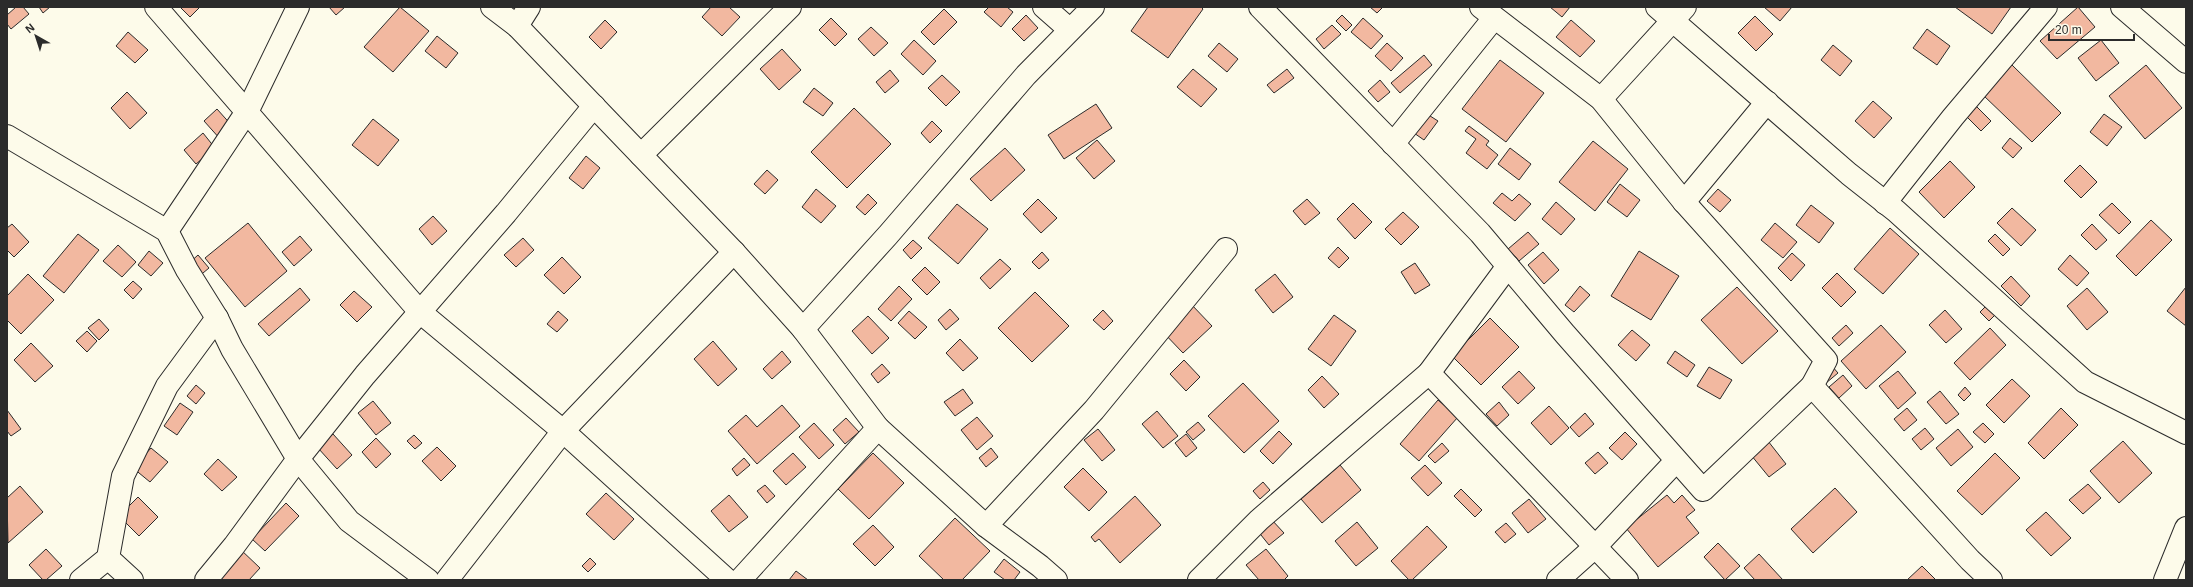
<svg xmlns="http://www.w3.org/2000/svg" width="2193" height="587" font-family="Helvetica,sans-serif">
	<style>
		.building { fill: #f2b8a0; stroke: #2b2b2b }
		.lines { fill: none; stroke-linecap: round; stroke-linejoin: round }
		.minor-casing { stroke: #2b2b2b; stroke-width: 24 }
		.minor { stroke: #fdfbea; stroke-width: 22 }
	</style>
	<rect width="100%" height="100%" fill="#fdfbea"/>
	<!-- building -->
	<g class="building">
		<path d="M16 7H23L29 14 11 29 7 24V15Z"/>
		<path d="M39 7H50L43 13Z"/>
		<path d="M180 7H200L190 17Z"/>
		<path d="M329 7H345L336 15Z"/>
		<path d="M400 7 429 31 393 72 364 47Z"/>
		<path d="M711 7H729L740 17 722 36 702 17Z"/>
		<path d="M989 7H1007L1013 12 1001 27 984 12Z"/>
		<path d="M1148 7H1201L1203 9 1168 58 1131 31Z"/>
		<path d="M1370 7H1383L1377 13Z"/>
		<path d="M1550 7H1570L1562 17Z"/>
		<path d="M1764 7H1792L1780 21Z"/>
		<path d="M1955 7H2011L1992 34Z"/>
		<path d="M2078 7 2095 27 2057 59 2040 41Z"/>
		<path d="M944 9 957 22 934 45 921 32Z"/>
		<path d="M1026 15 1038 28 1024 41 1012 29Z"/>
		<path d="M1342 15 1352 25 1346 31 1336 21Z"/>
		<path d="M1755 16 1773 34 1756 51 1738 33Z"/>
		<path d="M831 18 847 34 835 46 819 30Z"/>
		<path d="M1363 18 1383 36 1371 49 1351 32Z"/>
		<path d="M605 20 617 32 601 49 589 37Z"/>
		<path d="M1571 20 1595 41 1580 57 1556 37Z"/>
		<path d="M1332 25 1341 34 1324 49 1316 39Z"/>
		<path d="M871 27 888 43 874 56 858 39Z"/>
		<path d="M1927 29 1950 46 1937 65 1913 48Z"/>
		<path d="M128 32 148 50 135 63 116 46Z"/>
		<path d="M437 36 458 53 446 68 425 51Z"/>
		<path d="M914 40 936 61 923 75 901 54Z"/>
		<path d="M2101 40 2119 63 2096 81 2078 58Z"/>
		<path d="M1219 43 1238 59 1227 72 1208 56Z"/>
		<path d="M1387 43 1403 58 1391 71 1375 56Z"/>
		<path d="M1833 45 1852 61 1840 76 1821 60Z"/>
		<path d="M782 49 801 70 779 90 760 69Z"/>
		<path d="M1424 55 1432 65 1400 93 1391 83Z"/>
		<path d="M1500 60 1544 93 1506 142 1462 109Z"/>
		<path d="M2012 65 2061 113 2032 142 1983 95Z"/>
		<path d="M2146 65 2182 108 2145 139 2109 96Z"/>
		<path d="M1193 69 1217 89 1201 107 1177 87Z"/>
		<path d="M1287 69 1294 78 1274 93 1267 85Z"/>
		<path d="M890 70 899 81 885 93 876 82Z"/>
		<path d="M942 75 960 92 946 106 928 88Z"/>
		<path d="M1380 80 1390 92 1378 102 1368 91Z"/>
		<path d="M814 88 833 103 823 116 803 102Z"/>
		<path d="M127 92 147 113 130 129 111 108Z"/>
		<path d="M1873 101 1892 118 1874 138 1855 121Z"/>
		<path d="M1096 104 1112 128 1064 159 1048 135Z"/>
		<path d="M1974 104 1991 121 1981 131 1964 114Z"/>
		<path d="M854 108 891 144 847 188 811 152Z"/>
		<path d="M217 109 234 128 221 140 204 121Z"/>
		<path d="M1427 114 1438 121 1424 140 1414 133Z"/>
		<path d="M2104 114 2122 127 2107 146 2090 132Z"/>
		<path d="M373 119 399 140 378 166 352 145Z"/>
		<path d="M932 121 942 131 930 143 921 133Z"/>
		<path d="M1469 126 1489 141 1486 145 1498 155 1487 169 1466 153 1476 139 1465 131Z"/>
		<path d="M203 133 215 148 196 164 184 150Z"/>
		<path d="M2010 138 2022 148 2013 158 2002 148Z"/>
		<path d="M1097 140 1115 161 1094 179 1076 158Z"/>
		<path d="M1593 141 1628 169 1595 211 1559 182Z"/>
		<path d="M1005 148 1025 170 991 201 970 179Z"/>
		<path d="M1510 148 1531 164 1519 180 1498 164Z"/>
		<path d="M586 156 600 168 583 189 569 178Z"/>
		<path d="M1950 161 1975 187 1944 218 1919 192Z"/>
		<path d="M2080 165 2097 182 2081 198 2064 181Z"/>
		<path d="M767 170 778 180 765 194 754 184Z"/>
		<path d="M1620 184 1640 200 1627 217 1607 202Z"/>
		<path d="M816 189 836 206 821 223 802 207Z"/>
		<path d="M1718 189 1731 200 1720 212 1707 201Z"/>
		<path d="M1502 193 1512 201 1519 194 1531 204 1515 221 1493 203Z"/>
		<path d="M868 194 877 203 865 215 856 207Z"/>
		<path d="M1038 199 1057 218 1041 233 1023 214Z"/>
		<path d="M1307 199 1320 213 1305 225 1293 211Z"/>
		<path d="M1556 202 1575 219 1561 235 1542 219Z"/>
		<path d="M1353 203 1372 222 1355 239 1337 219Z"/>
		<path d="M2112 203 2131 222 2119 234 2099 215Z"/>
		<path d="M957 204 988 229 958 264 928 238Z"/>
		<path d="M1811 205 1834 223 1819 243 1796 225Z"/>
		<path d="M2012 208 2036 230 2021 246 1997 223Z"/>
		<path d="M1403 212 1419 227 1401 245 1385 229Z"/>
		<path d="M433 216 447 231 432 245 419 229Z"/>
		<path d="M2151 220 2172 240 2136 276 2116 256Z"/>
		<path d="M248 223 287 271 245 307 205 258Z"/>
		<path d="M1775 223 1797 242 1783 258 1761 240Z"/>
		<path d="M12 224 29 242 14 257 7 250V228Z"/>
		<path d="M2092 224 2107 240 2096 250 2081 235Z"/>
		<path d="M1890 228 1919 254 1883 294 1854 269Z"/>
		<path d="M1528 232 1539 244 1519 261 1508 249Z"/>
		<path d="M78 234 99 250 64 293 43 276Z"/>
		<path d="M1995 234 2010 249 2003 256 1988 241Z"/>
		<path d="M300 236 312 250 294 266 282 252Z"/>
		<path d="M523 238 534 250 516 267 504 255Z"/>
		<path d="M913 240 922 248 911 259 903 250Z"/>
		<path d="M118 245 136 262 122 277 103 261Z"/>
		<path d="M1338 247 1349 258 1339 268 1328 258Z"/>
		<path d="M149 251 163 263 151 276 138 265Z"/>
		<path d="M1639 251 1679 276 1651 320 1611 296Z"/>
		<path d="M1042 252 1049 260 1039 269 1032 262Z"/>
		<path d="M1543 252 1559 270 1544 284 1528 265Z"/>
		<path d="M1792 253 1805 265 1791 281 1778 268Z"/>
		<path d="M198 255 209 268 197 278 187 265Z"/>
		<path d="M2070 255 2089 273 2077 286 2058 269Z"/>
		<path d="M562 257 581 277 564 294 544 275Z"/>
		<path d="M1000 259 1011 269 990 289 980 278Z"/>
		<path d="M1415 263 1430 285 1415 294 1401 272Z"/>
		<path d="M925 267 940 282 927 295 912 280Z"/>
		<path d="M1837 273 1856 292 1841 307 1822 288Z"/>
		<path d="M28 274 54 300 21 334 7 320V296Z"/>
		<path d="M1275 274 1293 297 1273 313 1255 290Z"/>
		<path d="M2011 276 2030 296 2021 306 2001 286Z"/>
		<path d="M133 281 142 289 133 299 124 290Z"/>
		<path d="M899 286 912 299 891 321 878 309Z"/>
		<path d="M1580 286 1590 295 1574 312 1565 305Z"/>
		<path d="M1737 287 1778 331 1742 364 1701 320Z"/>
		<path d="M2186 287V326L2167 311Z"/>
		<path d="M300 288 310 300 269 336 258 324Z"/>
		<path d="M2087 288 2108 312 2087 330 2067 306Z"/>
		<path d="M354 291 372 307 357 322 340 305Z"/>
		<path d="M1035 292 1069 326 1032 362 998 328Z"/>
		<path d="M1190 303 1212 326 1183 353 1161 330Z"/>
		<path d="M1988 304 1997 313 1989 321 1980 312Z"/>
		<path d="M950 309 959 319 946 330 938 320Z"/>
		<path d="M1103 310 1113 321 1104 330 1093 320Z"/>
		<path d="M1945 310 1962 329 1946 343 1929 325Z"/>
		<path d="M558 311 568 320 557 332 547 324Z"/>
		<path d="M909 311 927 327 915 339 898 323Z"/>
		<path d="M1334 315 1356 331 1331 366 1308 349Z"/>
		<path d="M868 316 889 338 872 354 852 331Z"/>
		<path d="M1490 318 1519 347 1481 385 1452 356Z"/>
		<path d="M99 319 109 330 99 340 88 328Z"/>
		<path d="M1846 325 1853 333 1839 346 1832 338Z"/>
		<path d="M1881 325 1906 352 1866 389 1841 361Z"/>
		<path d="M1990 328 2006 345 1970 380 1954 363Z"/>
		<path d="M1632 330 1650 345 1636 361 1618 345Z"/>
		<path d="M87 331 97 341 87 352 76 341Z"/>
		<path d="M960 339 978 358 963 371 946 353Z"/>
		<path d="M713 341 737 369 718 386 694 359Z"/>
		<path d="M31 343 53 366 35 382 14 360Z"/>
		<path d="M782 351 791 362 772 379 763 369Z"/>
		<path d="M1675 351 1695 365 1687 377 1667 363Z"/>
		<path d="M1184 360 1200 377 1186 391 1170 374Z"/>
		<path d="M882 364 890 373 878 383 871 374Z"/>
		<path d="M1831 365 1838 373 1826 383 1819 375Z"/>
		<path d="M1709 367 1732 380 1720 399 1697 386Z"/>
		<path d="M1519 371 1535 388 1518 404 1502 387Z"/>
		<path d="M1898 371 1916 393 1898 409 1879 386Z"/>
		<path d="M1843 375 1852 386 1839 398 1829 387Z"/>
		<path d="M1322 376 1339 394 1324 408 1308 390Z"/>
		<path d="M2012 379 2030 396 2004 423 1986 405Z"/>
		<path d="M1243 383 1279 421 1244 453 1208 416Z"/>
		<path d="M196 385 205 393 196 404 187 396Z"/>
		<path d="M1965 387 1971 394 1964 401 1958 395Z"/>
		<path d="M963 389 973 403 955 416 944 402Z"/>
		<path d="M1940 391 1959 414 1946 424 1927 402Z"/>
		<path d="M1438 400 1458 417 1419 461 1400 444Z"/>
		<path d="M373 401 391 423 376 435 358 413Z"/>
		<path d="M1499 402 1509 415 1497 426 1486 414Z"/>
		<path d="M180 403 193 412 177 435 164 426Z"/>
		<path d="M782 405 800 426 757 464 728 431 746 415 757 427Z"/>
		<path d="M1549 406 1569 428 1551 445 1531 423Z"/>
		<path d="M1907 408 1917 420 1904 431 1894 419Z"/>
		<path d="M2061 408 2078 425 2044 459 2028 443Z"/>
		<path d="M7 410 21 429 11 436 7 431Z"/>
		<path d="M1157 411 1178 436 1163 448 1142 424Z"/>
		<path d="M1585 413 1594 424 1579 437 1570 427Z"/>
		<path d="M977 417 993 436 977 450 961 430Z"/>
		<path d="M846 418 859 432 845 444 833 430Z"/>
		<path d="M1198 422 1205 430 1193 440 1186 432Z"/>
		<path d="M814 423 834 445 819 459 799 437Z"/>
		<path d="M1983 423 1994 434 1985 443 1973 432Z"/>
		<path d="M1925 428 1934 439 1921 450 1912 439Z"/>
		<path d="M1098 429 1115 450 1102 461 1084 440Z"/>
		<path d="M1958 429 1973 447 1951 466 1936 448Z"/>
		<path d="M1279 431 1292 444 1273 464 1260 451Z"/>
		<path d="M1625 432 1637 444 1622 460 1609 448Z"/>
		<path d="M333 434 352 455 337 469 318 448Z"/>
		<path d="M1186 434 1197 448 1186 457 1175 443Z"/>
		<path d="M414 435 422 443 415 449 407 441Z"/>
		<path d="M376 438 391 454 376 468 362 452Z"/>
		<path d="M1768 441 1786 464 1769 477 1751 455Z"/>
		<path d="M2123 441 2152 473 2119 503 2090 471Z"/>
		<path d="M1442 443 1449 451 1435 463 1428 456Z"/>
		<path d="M437 447 456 466 441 481 422 461Z"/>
		<path d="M151 448 168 462 150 482 133 468Z"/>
		<path d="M991 448 998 457 986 467 979 458Z"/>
		<path d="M1598 452 1608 463 1595 474 1585 463Z"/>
		<path d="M793 453 806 467 786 485 773 471Z"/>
		<path d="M873 453 904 483 869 519 838 489Z"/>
		<path d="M1995 453 2020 478 1982 515 1957 491Z"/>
		<path d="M744 458 750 465 737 476 732 469Z"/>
		<path d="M218 459 237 477 222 491 204 474Z"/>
		<path d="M1340 465 1361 490 1322 523 1301 499Z"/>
		<path d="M1425 465 1442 483 1428 496 1411 478Z"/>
		<path d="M1083 468 1107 492 1089 511 1064 487Z"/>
		<path d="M1263 482 1270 490 1260 499 1253 491Z"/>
		<path d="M2088 484 2101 498 2083 514 2069 500Z"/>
		<path d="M765 485 775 496 767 503 757 491Z"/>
		<path d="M20 486 43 512 8 543 7 498Z"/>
		<path d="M1835 488 1857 512 1813 553 1791 529Z"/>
		<path d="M1461 489 1482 510 1475 517 1454 496Z"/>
		<path d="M606 493 634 519 614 540 586 514Z"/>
		<path d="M729 495 748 517 729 532 711 511Z"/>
		<path d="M1667 495 1674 503 1682 495 1695 510 1686 517 1699 533 1658 567 1626 528Z"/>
		<path d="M1135 496 1161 525 1120 563 1099 539 1095 542 1091 537Z"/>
		<path d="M138 497 158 517 139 536 119 516Z"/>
		<path d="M1529 499 1546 519 1528 533 1512 513Z"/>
		<path d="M286 503 299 516 265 551 252 539Z"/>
		<path d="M2046 512 2071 538 2051 556 2026 530Z"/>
		<path d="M955 518 990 551 962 580H944L919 556Z"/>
		<path d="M1271 519 1284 533 1269 545 1257 530Z"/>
		<path d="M1357 522 1378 548 1356 566 1335 541Z"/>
		<path d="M1506 523 1516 534 1505 543 1495 532Z"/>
		<path d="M873 525 894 547 875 566 853 544Z"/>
		<path d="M1427 526 1447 547 1412 580H1409L1391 561Z"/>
		<path d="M1718 543 1740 566 1725 580 1704 557Z"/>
		<path d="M46 549 62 566 46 580H43L29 565Z"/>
		<path d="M240 549 260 568 249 580H211Z"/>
		<path d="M1266 549 1288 576 1284 580H1259L1246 565Z"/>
		<path d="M1759 554 1783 580H1755L1744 568Z"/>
		<path d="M590 558 596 564 588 572 582 566Z"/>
		<path d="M1004 559 1020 572 1014 580H1005L994 572Z"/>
		<path d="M1922 566 1936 580H1907Z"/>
		<path d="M796 571 808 580H789Z"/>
	</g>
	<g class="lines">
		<defs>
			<g id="minor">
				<path d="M156 7 420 312 563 431 727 580"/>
				<path d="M492 7 517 26 734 252 803 329 878 428 986 526 1040 566 1056 580"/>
				<path d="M1044 7 1069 29"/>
				<path d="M1260 7 1480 233 1565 334 1703 490 1812 386 1826 360 1684 202 1601 99 1481 7"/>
				<path d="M1657 7 1849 174 1896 211 2085 382 2186 433"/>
				<path d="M2122 7 2186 62"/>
				<path d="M517 26 529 7"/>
				<path d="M1601 99 1685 7"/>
				<path d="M7 136 167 231 187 270 217 318 232 349 298 459 349 521 428 580"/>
				<path d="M1393 144 1494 18"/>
				<path d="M641 155 790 7"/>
				<path d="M1684 202 1767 102"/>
				<path d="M1885 203 1953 117 2046 7"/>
				<path d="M167 231 248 110 298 7"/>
				<path d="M803 329 888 235 1026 75 1093 7"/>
				<path d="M1429 373 1627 580"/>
				<path d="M1812 386 1970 560 1991 580"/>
				<path d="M986 526 1094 410 1226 249"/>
				<path d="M108 558 132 580"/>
				<path d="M81 580 108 558 123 476 167 386 217 318"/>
				<path d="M206 580 234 546 298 459 365 375 506 213 594 106"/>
				<path d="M447 580 563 431 734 252"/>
				<path d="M740 580 878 428"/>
				<path d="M1199 580 1259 520 1429 373 1508 266"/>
				<path d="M1558 580 1596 546 1676 461"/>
				<path d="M2165 580 2186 528"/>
			</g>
		</defs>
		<!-- minor casing -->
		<use href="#minor" class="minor-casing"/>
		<!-- minor -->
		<use href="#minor" class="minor"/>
	</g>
	<!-- border -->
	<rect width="2193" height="587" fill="none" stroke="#2b2b2b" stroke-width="16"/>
	<!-- north arrow -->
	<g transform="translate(36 36) rotate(321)" stroke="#fdfbea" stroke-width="3" paint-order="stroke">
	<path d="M0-3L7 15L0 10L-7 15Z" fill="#2b2b2b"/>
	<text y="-6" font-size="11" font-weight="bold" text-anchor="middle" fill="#2b2b2b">N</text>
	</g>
	<!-- scale -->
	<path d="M2049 34v6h85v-6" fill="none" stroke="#2b2b2b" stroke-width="2"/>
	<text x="2055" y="34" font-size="12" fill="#2b2b2b" stroke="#fdfbea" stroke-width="3" paint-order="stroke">20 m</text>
</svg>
